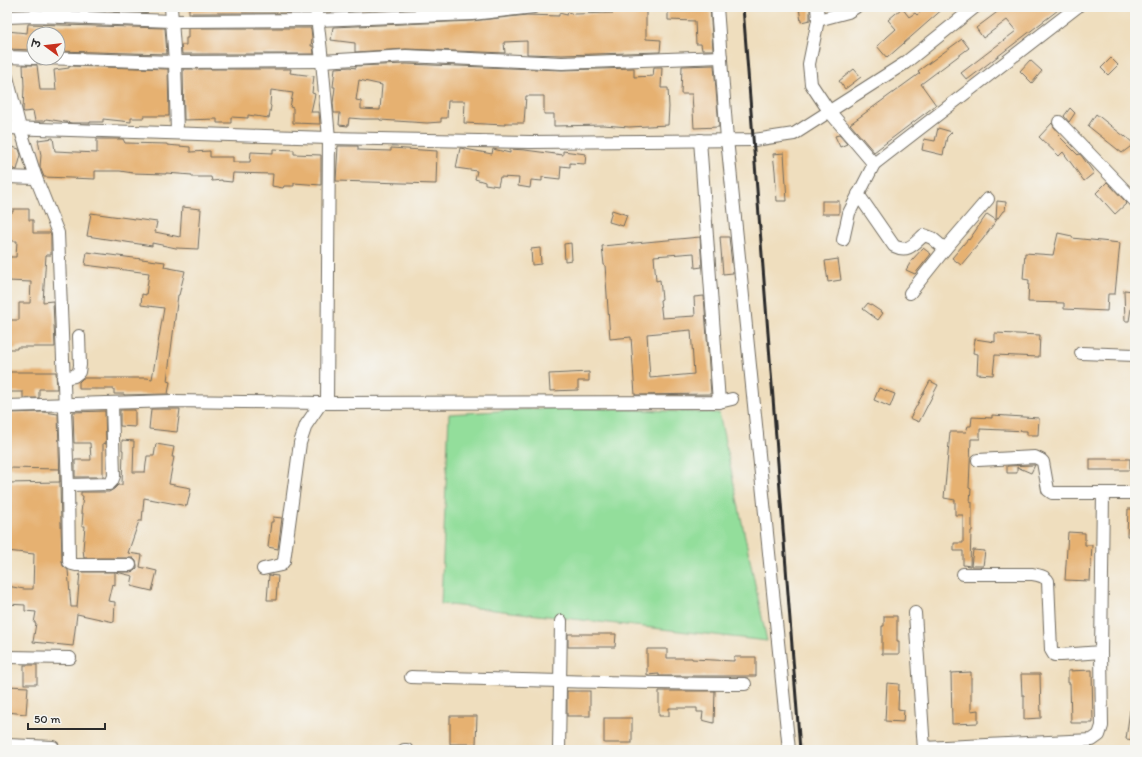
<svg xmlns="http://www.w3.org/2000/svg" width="1142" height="757" font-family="Itim,'Playpen Sans Deva',sans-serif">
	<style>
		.green { fill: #93de9b; stroke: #5f8463 }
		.building { fill: #e6b171; fill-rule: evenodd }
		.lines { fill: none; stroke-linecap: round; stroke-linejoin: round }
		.minor-casing { stroke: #706a5e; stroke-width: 14 }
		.minor { stroke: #fff; stroke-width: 12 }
		.rail { stroke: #2b2b2b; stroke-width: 3 }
	</style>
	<rect width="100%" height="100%" fill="#f6f6f2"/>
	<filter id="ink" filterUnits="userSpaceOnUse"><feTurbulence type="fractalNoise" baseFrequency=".025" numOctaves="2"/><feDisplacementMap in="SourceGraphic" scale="8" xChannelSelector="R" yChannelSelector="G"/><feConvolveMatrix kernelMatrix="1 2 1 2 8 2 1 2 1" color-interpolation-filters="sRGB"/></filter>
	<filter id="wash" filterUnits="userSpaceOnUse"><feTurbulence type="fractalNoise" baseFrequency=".012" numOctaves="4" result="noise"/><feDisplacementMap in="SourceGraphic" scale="16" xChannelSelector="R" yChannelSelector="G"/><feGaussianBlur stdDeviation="0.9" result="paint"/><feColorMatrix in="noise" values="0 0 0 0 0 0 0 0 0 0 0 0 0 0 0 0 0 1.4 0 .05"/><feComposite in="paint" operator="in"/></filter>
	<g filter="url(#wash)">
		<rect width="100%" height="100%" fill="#efdebe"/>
		<!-- green -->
		<path class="green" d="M563 407 719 413 767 641 441 604 449 414Z"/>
		<g id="blocks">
			<!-- building -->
			<g class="building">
				<path d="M29 7H126L125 12 29 9Z"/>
				<rect x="189" y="7" width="120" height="6"/>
				<path d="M324 7H353V11L324 12Z"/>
				<path d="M374 7H404V9L374 10Z"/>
				<path d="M613 7H646V39L661 40 660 52 562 55 527 54V41L504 42 505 53 406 49 355 52V43L331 40 333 27 472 21 527 15 559 16V13L567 15 568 12 574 14 613 13Z"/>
				<path d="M668 7H710L713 50H702L701 44H696L695 21 668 20Z"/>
				<path d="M799 7H810V20L801 22Z"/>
				<path d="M926 7H945L887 58 877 46 896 29 888 20 902 8 909 17 915 13 917 15Z"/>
				<path d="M1004 7H1062L967 80 961 73 1016 31 1007 20 983 38 976 28Z"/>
				<path d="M28 24 165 28 167 54 58 51V34H34V50L7 49V31L27 33Z"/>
				<path d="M188 28H311L312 38 311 46H313L314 54H182L181 45H186V38H188Z"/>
				<path d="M962 39 969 48 921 84 936 105 874 152 850 124 920 73 918 71Z"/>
				<path d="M1111 58 1118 65 1108 75 1101 68Z"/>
				<path d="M1030 60 1042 71 1032 83 1020 71Z"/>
				<path d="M406 64 562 70 634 68V77L653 76 654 67H662L661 88H668L669 107 668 125 629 127 603 125 554 126V114H544V96H526L524 123H505V125L464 123 465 101H448L447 118H441V122L427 123 380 120V119H362L349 118 348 126 339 125 340 113H334L333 103 335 87H333L335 68 350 67 356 68V66ZM359 80 382 85 380 110 361 109V101L356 100Z"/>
				<path d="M23 65H37L40 90H56L54 70 69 68V66L168 69 169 116H143L144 118H131V122L103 119V122H90V123H72L46 119 45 121H35L33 111 24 112 23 111 24 86Z"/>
				<path d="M714 65 719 127 694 128 692 94H681L682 66Z"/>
				<path d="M183 69H291L290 73 314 76 312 93 315 94 311 112H319L320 124 293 123V108L290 107 293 93 271 90 270 105 271 106 269 118 248 115V118L231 117V123H217V119L184 120Z"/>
				<path d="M854 69 861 77 845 89 839 81Z"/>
				<path d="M1070 108 1075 113 1069 122 1064 116Z"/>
				<path d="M1096 114 1125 137V136L1134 144 1122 153 1088 126Z"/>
				<path d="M1052 123 1054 127 1060 134 1058 135 1078 155 1079 154 1081 155 1094 173 1084 181 1063 152 1059 156 1039 137Z"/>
				<path d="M938 128 952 132 947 137 943 155 922 150 924 139 935 141Z"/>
				<path d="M839 135 847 144 840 147 835 136Z"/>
				<path d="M53 138 55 151 97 153V139H123L125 143 167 144V145L190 147V152L210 151V157H233V162H250L251 152 273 153V149L294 150V154L321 155V185L294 183V186H284L283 188 272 186 273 174 233 173 232 182 222 181V180L212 181 211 177H192V175L166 173V174L133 173 120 171H95V179L44 177 40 167 41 155 38 140Z"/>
				<path d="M9 146 19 149 21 155 17 170 7 167V155Z"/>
				<path d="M338 146H358V150L391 151V148L437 151 436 184 336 181Z"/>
				<path d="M460 148 492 154 493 149 510 153V149L525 150 563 155V151L586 154 585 164 570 163V167L561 166 560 179 542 177V181L531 180 530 188 518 186 519 178 500 177 498 186 485 184V182L475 179 477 171 456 168Z"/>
				<path d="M784 153 787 201H777L775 171 773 154Z"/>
				<path d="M1107 182 1127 203 1115 214 1096 193Z"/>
				<rect x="822" y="201" width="17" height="13"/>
				<path d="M997 201 1006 202 1005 211H1003L983 239 961 265 952 258 968 239 969 240 987 214 996 220Z"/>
				<path d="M182 207 201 209 198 249 176 248 152 243V246L87 236 91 213 157 222 155 232 180 237Z"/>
				<path d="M13 209H29V220H33V233H50L51 235V255H46L43 302 53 301 55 347H17V349H9V331H7V320H19V303H30L31 282 8 281 9 257H16L17 241H7V212H13Z"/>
				<path d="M612 210 627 215 623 226 609 222Z"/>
				<path d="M1058 233 1072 236V238L1120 243 1115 294H1108L1107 311 1064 309V303L1028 302 1029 280 1023 279 1025 253 1053 255Z"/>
				<path d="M700 237 702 267 695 268 694 253 654 256 656 281 660 280 662 299 660 300 662 318 695 316 694 297 704 296 711 394 635 395 631 337 610 339 605 265H604L602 246ZM691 330 694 374 650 378 647 334Z"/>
				<path d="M720 237H729L733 273 723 274Z"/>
				<path d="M571 243 572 260 565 261 564 244Z"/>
				<path d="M540 248 541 264 532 265 531 249Z"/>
				<path d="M923 248 931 254 915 274 906 270 912 260Z"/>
				<path d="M87 252 165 262 164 267 185 271 179 295H178L167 381 170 382 168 394 124 395V394H114V389H79V382L83 378H147L152 379 164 308 141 305 142 294 146 295 149 273 85 265Z"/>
				<path d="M838 259 841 280 828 282 825 261Z"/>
				<path d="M1124 290 1134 291 1129 321H1125Z"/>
				<path d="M868 303 883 313 878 320 863 309Z"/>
				<path d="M995 333 1040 335 1039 357 995 355 993 375 977 374 978 354 973 353 975 339 995 342Z"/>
				<path d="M7 372H56L57 389H39V398H23V392H7Z"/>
				<path d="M589 372V381H578V390L550 391 549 374Z"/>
				<path d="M930 381 938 385 919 422 910 418Z"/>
				<path d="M879 388 895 394 890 407 874 400Z"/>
				<path d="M151 409H180L177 432 149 429Z"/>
				<path d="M120 410H135V427L120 426Z"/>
				<path d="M105 411 106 444 103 443V477H75V460H91L90 443H74L73 412Z"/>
				<path d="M44 412 58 414 60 485 62 562 63 566 68 570 71 607H77L80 572H115V585L112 584 108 601 115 602 114 622 77 614 73 646 33 642 36 623H34L36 612 25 611V605L7 604V586L24 589H33L34 554 7 551V483L60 482V469L7 468V413Z"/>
				<path d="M992 415 1039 418 1038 435H1027V431L980 429V439H971L969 488 971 489 970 502H972V531H971L970 566 963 565V551H954V543H963V515H955V500L944 498 950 432H966L968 426H971L972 417 992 418Z"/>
				<path d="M122 440 134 441 133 472H145L147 456H154L156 444 174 447 172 457H174L169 484 191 488 187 506 144 498 142 521H139L128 553 142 555 140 567 157 571 152 591 131 586 133 576 116 572H130L134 571 137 568V565L136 561 133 558H84L83 549 85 526H82L83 513H81L83 496H81V492H109L114 489 118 485H122L123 450H122Z"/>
				<rect x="1090" y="459" width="40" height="11"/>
				<path d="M1033 465H1035L1031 473 1017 467V473H1007V466Z"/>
				<path d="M1128 509H1135V536H1127Z"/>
				<path d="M273 517 282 518 278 549 268 547 271 522H273Z"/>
				<path d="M1068 532 1085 533V545H1092L1090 581 1065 580Z"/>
				<path d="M973 550 985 551 983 566H971Z"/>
				<path d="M269 575 278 576 276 600H267Z"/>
				<path d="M884 616H897V641H899V654H882V626H884Z"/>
				<path d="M568 634H616L615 647H568Z"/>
				<path d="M647 649H667V658H692V659L734 661V657H756V676H659V674L647 675Z"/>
				<rect x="24" y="665" width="13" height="19"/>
				<path d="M1092 670 1093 723H1071L1070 683H1068V671Z"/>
				<path d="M971 672V711L978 710V723L952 724 951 673Z"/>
				<path d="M1021 674H1040L1041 718 1024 719V695H1022Z"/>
				<path d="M887 683 899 684 898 709 904 710 903 722 885 721Z"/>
				<path d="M7 686 28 687 26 714 7 712Z"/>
				<rect x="567" y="691" width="23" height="25"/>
				<path d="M659 691H715L714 723 702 720 703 712H697V708H669V716H659Z"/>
				<path d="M1130 710 1135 711V740L1126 739Z"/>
				<path d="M450 716H477L476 744H450Z"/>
				<rect x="604" y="718" width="28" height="25"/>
			</g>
		</g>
	</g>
	<g filter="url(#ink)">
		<use href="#blocks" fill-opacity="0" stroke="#706a5e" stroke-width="1"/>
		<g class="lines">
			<defs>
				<g id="minor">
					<path d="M171 7 175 62 177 133"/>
					<path d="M316 7 322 61 329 138 327 403"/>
					<path d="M717 7 727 139 789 750"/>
					<path d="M817 7 818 20 809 64 811 84 829 111 874 164 1077 7"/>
					<path d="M7 17 34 16 172 21 317 20 472 14 534 7"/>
					<path d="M818 20 848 12 856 7"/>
					<path d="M7 57 34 58"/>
					<path d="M41 58 175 62 322 61 406 56 562 63 721 57"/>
					<path d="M7 77 20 128 36 178 7 177"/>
					<path d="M1059 122 1135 201"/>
					<path d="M7 128 329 138 530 142 754 140 794 134 905 63 975 7"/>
					<path d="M700 140 719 402"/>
					<path d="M36 178 58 233 68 485 69 562 72 564 76 565H130"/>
					<path d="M858 194 894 246C908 253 914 244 924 235L932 238 945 249 988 199"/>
					<path d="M843 240 849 213 874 164"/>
					<path d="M910 293 945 249"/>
					<path d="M1081 353 1135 355"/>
					<path d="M63 378 74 376 79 372 80 365 79 336"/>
					<path d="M7 406 172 401 321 403 719 402 732 399"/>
					<path d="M978 460 1035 457 1041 460 1043 462 1048 490 1052 493H1135"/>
					<path d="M68 485 109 484 112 481 114 476 112 403"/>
					<path d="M263 569 281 565 284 561 300 443 306 425 321 403"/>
					<path d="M963 574H1032C1038 575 1045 576 1048 581L1051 650 1054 655H1061L1101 652"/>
					<path d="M915 613 924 750"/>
					<path d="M7 657 70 658"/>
					<path d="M411 677C522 680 633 684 745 684"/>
					<path d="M7 745 53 747"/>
					<path d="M924 748 1092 740 1099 735 1102 726 1101 652 1103 493"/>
					<path d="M404 750H407"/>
					<path d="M559 750 561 621"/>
				</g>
			</defs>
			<!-- minor casing -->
			<use href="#minor" class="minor-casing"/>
			<!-- minor -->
			<use href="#minor" class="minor"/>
			<!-- rail -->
			<path class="rail" d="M743 7 800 750"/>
		</g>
	</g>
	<!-- margin -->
	<rect width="1142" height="757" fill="none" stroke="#f6f6f2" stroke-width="24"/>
	<!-- north arrow -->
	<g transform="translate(46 46) rotate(285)"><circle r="19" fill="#f6f6f2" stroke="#a5a5a2"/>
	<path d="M0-3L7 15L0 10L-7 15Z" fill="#c8321e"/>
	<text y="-6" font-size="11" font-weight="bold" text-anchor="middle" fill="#2b2b2b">उ</text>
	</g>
	<!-- scale -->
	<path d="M28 723v6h77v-6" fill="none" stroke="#2b2b2b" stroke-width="2"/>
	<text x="34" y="723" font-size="12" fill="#2b2b2b" stroke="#f6f6f2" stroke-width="3" paint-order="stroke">50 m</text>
</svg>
